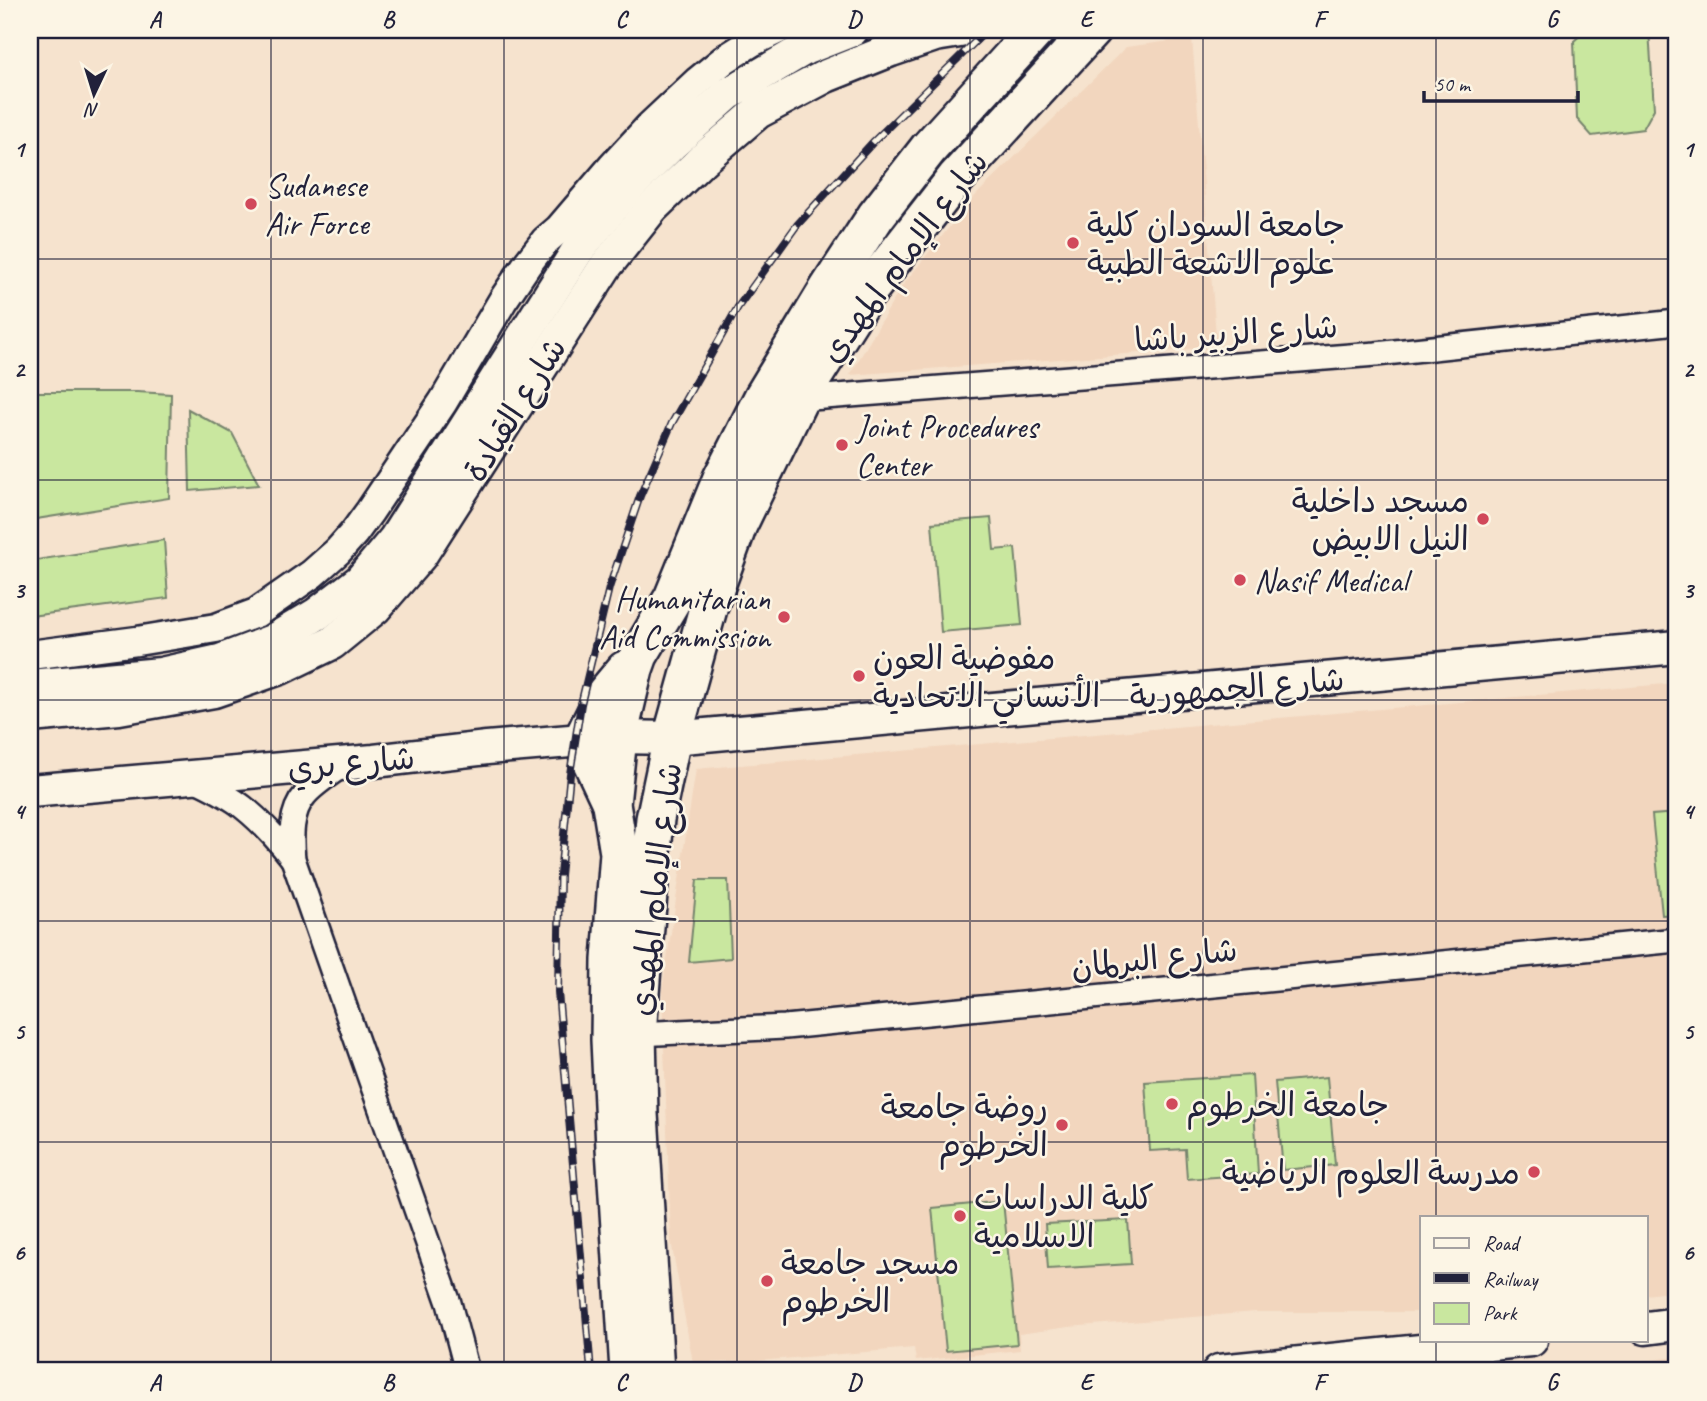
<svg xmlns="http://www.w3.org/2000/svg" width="1707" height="1401" font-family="Caveat,'Playpen Sans Arabic',sans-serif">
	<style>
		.built { fill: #f2d6be }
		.green { fill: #c9e79f; stroke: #76846d; stroke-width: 2 }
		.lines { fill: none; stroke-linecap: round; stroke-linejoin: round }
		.minor-casing { stroke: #22223b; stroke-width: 28 }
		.tertiary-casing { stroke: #22223b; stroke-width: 33 }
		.secondary-casing { stroke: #22223b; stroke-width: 37 }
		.primary-casing { stroke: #22223b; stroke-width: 42 }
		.minor { stroke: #fcf5e5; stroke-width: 23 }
		.tertiary { stroke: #fcf5e5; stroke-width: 28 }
		.secondary { stroke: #fcf5e5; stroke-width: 32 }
		.primary { stroke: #fcf5e5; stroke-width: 37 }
		.rail-casing { stroke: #22223b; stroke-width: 8 }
		.rail { stroke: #fcf5e5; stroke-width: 5; stroke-dasharray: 16; stroke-linecap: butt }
		.grid { fill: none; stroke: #22223b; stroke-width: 2; stroke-opacity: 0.55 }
		.poi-dot { fill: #d1495b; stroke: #fcf5e5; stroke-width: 2.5 }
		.labels { text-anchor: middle; stroke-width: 5; stroke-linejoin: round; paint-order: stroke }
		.poi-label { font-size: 33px; fill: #22223b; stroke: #fcf5e5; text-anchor: start }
		.street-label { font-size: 33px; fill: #22223b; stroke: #fcf5e5 }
		.neatline { fill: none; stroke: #22223b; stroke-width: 2.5 }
		.grid-label { font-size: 23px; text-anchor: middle; font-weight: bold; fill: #22223b }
	</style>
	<rect width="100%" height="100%" fill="#f6e3ce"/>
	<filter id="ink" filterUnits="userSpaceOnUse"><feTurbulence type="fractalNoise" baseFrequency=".0143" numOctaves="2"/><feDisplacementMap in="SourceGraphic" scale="14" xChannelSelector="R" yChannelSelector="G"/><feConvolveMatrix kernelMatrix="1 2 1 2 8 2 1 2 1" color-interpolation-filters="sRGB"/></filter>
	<g filter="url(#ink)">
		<!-- built -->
		<g class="built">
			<path d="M1192 38 1217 347 850 375 902 286 971 200 1126 47Z"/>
			<path d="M1677 683V1291L1646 1295V1217H1422V1312H1256L1068 1327 1019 1334 1020 1350 916 1361 914 1348 757 1361 693 1363 671 1241 662 991 696 769Z"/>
			<path d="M1677 1357V1371H1555Z"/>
		</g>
		<!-- green -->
		<g class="green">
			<path d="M1586 30H1649L1654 109 1643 129 1592 136 1577 119 1574 41Z"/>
			<path d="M30 392H137L171 394 169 498 30 520Z"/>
			<path d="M188 409 232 433 259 485 190 491Z"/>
			<path d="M991 518 994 550 1015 548 1022 625 941 632 932 523Z"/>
			<path d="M164 540 168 598 30 616V561Z"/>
			<path d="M1677 813V914L1662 915 1652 815Z"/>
			<path d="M697 880H728L731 958 689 962Z"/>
			<path d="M1252 1075 1258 1174 1187 1179 1185 1149 1150 1151 1145 1082Z"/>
			<path d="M1327 1077 1335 1165 1283 1170 1275 1082Z"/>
			<path d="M1003 1201 1017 1344 946 1351 932 1208Z"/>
			<path d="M1128 1220 1131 1264 1048 1269 1045 1224Z"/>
		</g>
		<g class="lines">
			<defs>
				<g id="minor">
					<path d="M799 399 1376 354 1677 322"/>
					<path d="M344 764C332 773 314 784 305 795 290 812 291 838 293 859L449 1303 467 1371"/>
					<path d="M190 777C208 786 227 794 243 807 262 822 278 840 293 859"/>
					<path d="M637 1034 785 1027 1677 940"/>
				</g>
				<path id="tertiary" d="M30 655 137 641 216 628 256 613 312 574 338 551 354 533 370 511 443 402 503 300 528 263 545 241 559 229 612 167 650 126 698 81 725 59 752 42 777 30"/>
				<g id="secondary">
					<path d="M30 686 161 674 220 661 272 641 317 614 360 581 395 539 578 250 629 187 673 143 728 94 806 48 852 30"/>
					<path d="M30 716 119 708 214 691 280 668 332 643 375 608 420 556 605 267 652 208 703 159 758 112 826 76 891 50 935 35 966 30"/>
					<path d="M30 791 374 761 487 748 618 737 672 738 1677 647"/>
					<path d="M1646 1328 1677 1324"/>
					<path d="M1219 1371 1531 1340"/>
				</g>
				<g id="primary">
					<path d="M611 803 582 741 605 694 625 670"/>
					<path d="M629 1371 615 1148 610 1040 611 960 619 853 611 804 618 737 634 669 639 655 673 598 722 478 763 397 829 288 876 216 929 148 1036 30"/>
					<path d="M655 1371 639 1114 637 1034 645 927 655 819 672 738 709 605 738 525 799 399 865 295 956 178 1092 30"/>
				</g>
			</defs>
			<!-- minor casing -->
			<use href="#minor" class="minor-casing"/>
			<!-- tertiary casing -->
			<use href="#tertiary" class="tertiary-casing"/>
			<!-- secondary casing -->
			<use href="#secondary" class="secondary-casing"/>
			<!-- primary casing -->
			<use href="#primary" class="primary-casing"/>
			<!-- minor -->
			<use href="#minor" class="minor"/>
			<!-- tertiary -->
			<use href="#tertiary" class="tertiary"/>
			<!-- secondary -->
			<use href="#secondary" class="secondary"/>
			<!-- primary -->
			<use href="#primary" class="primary"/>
			<defs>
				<path id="rail" d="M591 1371 558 992 560 875 570 774 581 704 609 588 640 496 672 423 738 307 797 225 874 141 987 30"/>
			</defs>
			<!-- rail casing -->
			<use href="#rail" class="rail-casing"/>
			<!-- rail -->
			<use href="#rail" class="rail"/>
		</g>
	</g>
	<!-- grid -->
	<path class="grid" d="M271 30V1371M504 30V1371M737 30V1371M970 30V1371M1203 30V1371M1436 30V1217M30 259H1677M30 480H1677M30 700H1677M30 921H1677M30 1142H1677M1436 1340V1371"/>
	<!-- markers -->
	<g class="poi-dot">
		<circle cx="251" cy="204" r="7"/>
		<circle cx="1073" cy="243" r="7"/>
		<circle cx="842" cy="445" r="7"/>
		<circle cx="1483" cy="519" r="7"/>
		<circle cx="1240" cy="580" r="7"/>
		<circle cx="784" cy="617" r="7"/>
		<circle cx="859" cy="676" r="7"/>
		<circle cx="1172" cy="1104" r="7"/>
		<circle cx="1062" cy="1125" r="7"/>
		<circle cx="1534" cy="1172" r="7"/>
		<circle cx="960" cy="1216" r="7"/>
		<circle cx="767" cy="1281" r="7"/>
	</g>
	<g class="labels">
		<!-- poi labels -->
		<g class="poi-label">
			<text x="265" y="197">Sudanese<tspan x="265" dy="38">Air Force</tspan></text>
			<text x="1087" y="236">جامعة السودان كلية<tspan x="1087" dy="38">علوم الاشعة الطبية</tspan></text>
			<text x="856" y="438">Joint Procedures<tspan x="856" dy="38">Center</tspan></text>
			<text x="1469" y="512" text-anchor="end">مسجد داخلية<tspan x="1469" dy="38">النيل الابيض</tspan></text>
			<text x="1254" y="592">Nasif Medical</text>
			<text x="770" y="610" text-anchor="end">Humanitarian<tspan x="770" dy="38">Aid Commission</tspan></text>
			<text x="873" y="669">مفوضية العون<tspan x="873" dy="38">الأنساني الاتحادية</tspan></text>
			<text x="1186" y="1116">جامعة الخرطوم</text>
			<text x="1048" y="1118" text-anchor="end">روضة جامعة<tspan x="1048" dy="38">الخرطوم</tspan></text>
			<text x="1520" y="1184" text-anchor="end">مدرسة العلوم الرياضية</text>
			<text x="974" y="1209">كلية الدراسات<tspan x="974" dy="38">الاسلامية</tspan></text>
			<text x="781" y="1274">مسجد جامعة<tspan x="781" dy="38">الخرطوم</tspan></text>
		</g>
		<!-- street labels -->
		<g class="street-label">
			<text transform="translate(903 256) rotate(-53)" y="12">شارع الإمام المهدي</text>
			<text transform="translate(1236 332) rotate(-4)" y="12">شارع الزبير باشا</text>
			<text transform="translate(514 409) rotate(-58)" y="12">شارع القيادة</text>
			<text transform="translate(1237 687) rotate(-5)" y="12">شارع الجمهورية</text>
			<text transform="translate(351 762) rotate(-5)" y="12">شارع بري</text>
			<text transform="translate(654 889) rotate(-83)" y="12">شارع الإمام المهدي</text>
			<text transform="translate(1154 957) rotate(-6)" y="12">شارع البرلمان</text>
		</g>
	</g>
	<!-- margin -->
	<rect width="1707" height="1401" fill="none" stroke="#fcf5e5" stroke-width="77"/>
	<!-- legend -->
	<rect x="1420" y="1216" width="228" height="126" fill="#fcf5e5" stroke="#a5a1a1" stroke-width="2"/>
	<rect x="1434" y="1238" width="35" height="10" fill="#fcf5e5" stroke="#a5a1a1" stroke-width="2"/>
	<text x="1483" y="1250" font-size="21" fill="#22223b">Road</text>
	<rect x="1434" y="1273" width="35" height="10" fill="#22223b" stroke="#a5a1a1" stroke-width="2"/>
	<text x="1483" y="1286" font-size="21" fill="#22223b">Railway</text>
	<rect x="1434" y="1303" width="35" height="21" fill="#c9e79f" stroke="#a5a1a1" stroke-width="2"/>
	<text x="1483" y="1320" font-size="21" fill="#22223b">Park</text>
	<!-- north arrow -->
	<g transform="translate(94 94) rotate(184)" stroke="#fcf5e5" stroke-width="5" paint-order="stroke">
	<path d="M0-5L12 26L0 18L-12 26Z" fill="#22223b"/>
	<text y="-10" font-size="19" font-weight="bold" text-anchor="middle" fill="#22223b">N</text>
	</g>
	<!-- scale -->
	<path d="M1424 91v10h154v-10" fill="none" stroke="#22223b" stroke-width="3.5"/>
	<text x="1434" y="91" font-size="21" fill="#22223b" stroke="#fcf5e5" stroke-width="5" paint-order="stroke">50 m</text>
	<rect x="38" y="38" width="1630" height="1324" class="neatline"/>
	<g class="grid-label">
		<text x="155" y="27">A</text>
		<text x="388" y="27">B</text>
		<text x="621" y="27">C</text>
		<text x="854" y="27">D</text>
		<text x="1086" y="27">E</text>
		<text x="1319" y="27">F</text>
		<text x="1552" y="27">G</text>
		<text x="19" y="157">1</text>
		<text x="1688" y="157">1</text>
		<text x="19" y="377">2</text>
		<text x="1688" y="377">2</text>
		<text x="19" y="598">3</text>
		<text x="1688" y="598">3</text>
		<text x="19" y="819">4</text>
		<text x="1688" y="819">4</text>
		<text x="19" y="1039">5</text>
		<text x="1688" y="1039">5</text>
		<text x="19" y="1260">6</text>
		<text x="1688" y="1260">6</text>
		<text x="155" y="1390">A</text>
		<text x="388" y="1390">B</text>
		<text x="621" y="1390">C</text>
		<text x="854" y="1390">D</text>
		<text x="1086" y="1390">E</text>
		<text x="1319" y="1390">F</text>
		<text x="1552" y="1390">G</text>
	</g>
</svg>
